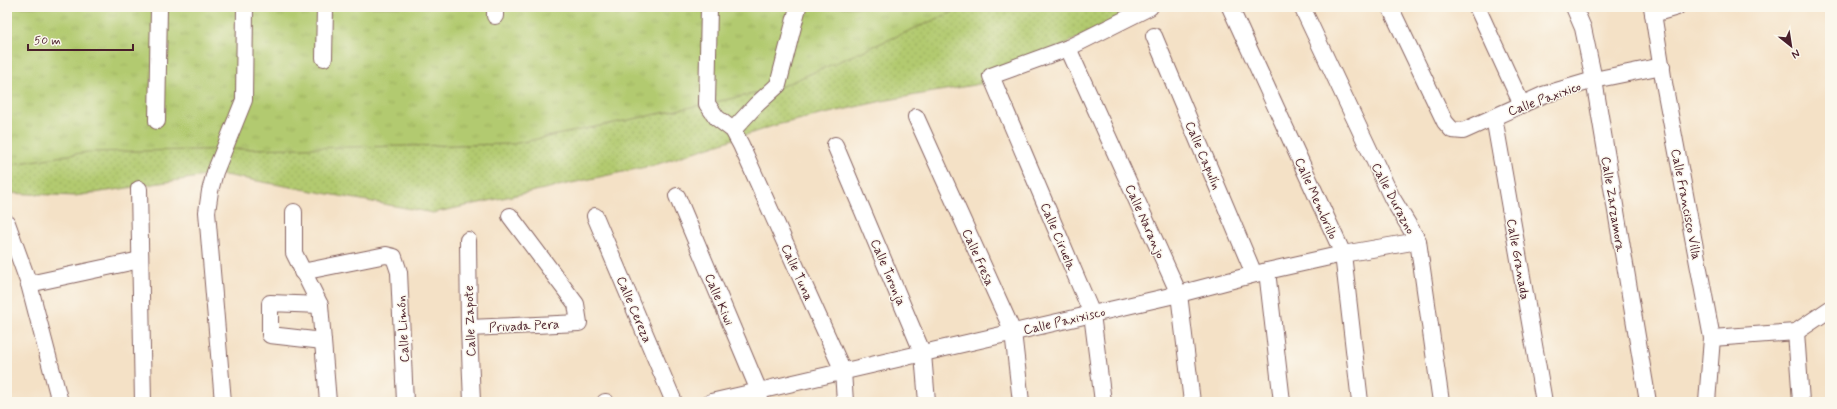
<svg xmlns="http://www.w3.org/2000/svg" width="1837" height="409" font-family="Mynerve,sans-serif">
	<style>
		.grass { fill: url(#grass-dots); stroke: #7e744d }
		.park { fill: url(#park-tufts); stroke: #7e744d }
		.lines { fill: none; stroke-linecap: round; stroke-linejoin: round }
		.minor-casing { stroke: #866361; stroke-width: 18 }
		.minor { stroke: #fff; stroke-width: 16 }
		.labels { text-anchor: middle; stroke-width: 3; stroke-linejoin: round; paint-order: stroke }
		.street-label { font-size: 13px; fill: #4a1f2b; stroke: #fbf7ec }
	</style>
	<defs>
		<pattern id="grass-dots" width="8" height="8" patternUnits="userSpaceOnUse"><rect width="8" height="8" fill="#b2ca6f"/><path d="M2 2h.1M6 6h.1" fill="none" stroke="#9bad60" stroke-width="1.8" stroke-linecap="round"/></pattern>
		<pattern id="park-tufts" width="24" height="20" patternUnits="userSpaceOnUse"><rect width="24" height="20" fill="#b2ca6f"/><path d="M3 7l-1-3M5 7V3M7 7l1-3M15 17l-1-3M17 17v-4M19 17l1-3" fill="none" stroke="#9bad60"/></pattern>
	</defs>
	<rect width="100%" height="100%" fill="#fbf7ec"/>
	<filter id="ink" filterUnits="userSpaceOnUse"><feTurbulence type="fractalNoise" baseFrequency=".025" numOctaves="2"/><feDisplacementMap in="SourceGraphic" scale="8" xChannelSelector="R" yChannelSelector="G"/><feConvolveMatrix kernelMatrix="1 2 1 2 8 2 1 2 1" color-interpolation-filters="sRGB"/></filter>
	<filter id="wash" filterUnits="userSpaceOnUse"><feTurbulence type="fractalNoise" baseFrequency=".012" numOctaves="4" result="noise"/><feDisplacementMap in="SourceGraphic" scale="16" xChannelSelector="R" yChannelSelector="G"/><feGaussianBlur stdDeviation="0.9" result="paint"/><feColorMatrix in="noise" values="0 0 0 0 0 0 0 0 0 0 0 0 0 0 0 0 0 1.4 0 .05"/><feComposite in="paint" operator="in"/></filter>
	<g filter="url(#wash)">
		<rect width="100%" height="100%" fill="#f4e1c6"/>
		<!-- grass -->
		<path class="grass" d="M7 7H1139L991 82 882 101 776 125 655 165 433 213 219 174 75 196 7 193Z"/>
		<!-- park -->
		<path class="park" d="M7 7H964L773 90 513 144 88 152 7 165Z"/>
	</g>
	<g filter="url(#ink)">
		<g class="lines">
			<defs>
				<g id="minor">
					<path d="M709 7 707 104 717 118 733 130 741 145 843 371 845 402"/>
					<path d="M1230 7 1343 254 1360 402"/>
					<path d="M1302 7 1392 198 1418 241 1441 402"/>
					<path d="M1390 7 1445 122 1452 130 1463 131 1543 95 1594 80 1662 66"/>
					<path d="M1477 7 1522 105"/>
					<path d="M1574 7 1583 28 1594 80 1648 402"/>
					<path d="M1652 7 1664 83 1712 338 1707 402"/>
					<path d="M1653 14 1677 7"/>
					<path d="M495 16V7"/>
					<path d="M1154 36 1254 274"/>
					<path d="M1068 48 1179 294 1192 402"/>
					<path d="M324 58 325 7"/>
					<path d="M916 117 1013 332 1021 402"/>
					<path d="M1494 117 1544 402"/>
					<path d="M157 121 159 7"/>
					<path d="M733 130 756 105 778 85 798 7"/>
					<path d="M835 145 923 354 927 402"/>
					<path d="M139 189 143 402"/>
					<path d="M677 196 759 391 760 402"/>
					<path d="M294 212V253L320 305 328 402"/>
					<path d="M595 216 674 402"/>
					<path d="M7 223 29 284 60 402"/>
					<path d="M468 240 469 328 472 402"/>
					<path d="M1267 271 1282 402"/>
					<path d="M302 272 386 255 394 257 399 272 405 402"/>
					<path d="M29 284 140 260"/>
					<path d="M320 305 270 303V335L323 341"/>
					<path d="M469 328 579 323 576 304 510 216"/>
					<path d="M1796 332 1801 402"/>
					<path d="M1712 338 1796 332 1830 309"/>
					<path d="M223 402 207 212 210 191 215 172 244 100 245 7"/>
					<path d="M605 402H606"/>
					<path d="M711 402 1179 294 1267 271 1343 254 1418 241"/>
					<path d="M1103 402 1092 314 991 76 1068 48 1150 7"/>
				</g>
			</defs>
			<!-- minor casing -->
			<use href="#minor" class="minor-casing"/>
			<!-- minor -->
			<use href="#minor" class="minor"/>
		</g>
	</g>
	<g class="labels">
		<!-- street labels -->
		<g class="street-label">
			<text transform="translate(1544 98) rotate(-20)" y="5">Calle Paxixico</text>
			<text transform="translate(1204 155) rotate(67)" y="5">Calle Capulín</text>
			<text transform="translate(1317 198) rotate(66)" y="5">Calle Membrillo</text>
			<text transform="translate(1394 198) rotate(62)" y="5">Calle Durazno</text>
			<text transform="translate(1614 204) rotate(81)" y="5">Calle Zarzamora</text>
			<text transform="translate(1687 204) rotate(79)" y="5">Calle Francisco Villa</text>
			<text transform="translate(1146 221) rotate(66)" y="5">Calle Naranjo</text>
			<text transform="translate(1059 236) rotate(67)" y="5">Calle Ciruela</text>
			<text transform="translate(979 257) rotate(66)" y="5">Calle Fresa</text>
			<text transform="translate(1519 259) rotate(80)" y="5">Calle Granada</text>
			<text transform="translate(798 272) rotate(66)" y="5">Calle Tuna</text>
			<text transform="translate(889 272) rotate(67)" y="5">Calle Toronja</text>
			<text transform="translate(720 299) rotate(67)" y="5">Calle Kiwi</text>
			<text transform="translate(635 309) rotate(67)" y="5">Calle Cereza</text>
			<text transform="translate(1064 320) rotate(-13)" y="5">Calle Paxixisco</text>
			<text transform="translate(469 321) rotate(-92)" y="5">Calle Zapote</text>
			<text transform="translate(524 325) rotate(-3)" y="5">Privada Pera</text>
			<text transform="translate(402 329) rotate(-93)" y="5">Calle Limón</text>
		</g>
	</g>
	<!-- margin -->
	<rect width="1837" height="409" fill="none" stroke="#fbf7ec" stroke-width="24"/>
	<!-- north arrow -->
	<g transform="translate(1791 46) rotate(150)" stroke="#fbf7ec" stroke-width="3" paint-order="stroke">
	<path d="M0-3L7 15L0 10L-7 15Z" fill="#4a1f2b"/>
	<text y="-6" font-size="11" font-weight="bold" text-anchor="middle" fill="#4a1f2b">N</text>
	</g>
	<!-- scale -->
	<path d="M28 44v6h105v-6" fill="none" stroke="#4a1f2b" stroke-width="2"/>
	<text x="34" y="44" font-size="12" fill="#4a1f2b" stroke="#fbf7ec" stroke-width="3" paint-order="stroke">50 m</text>
</svg>
